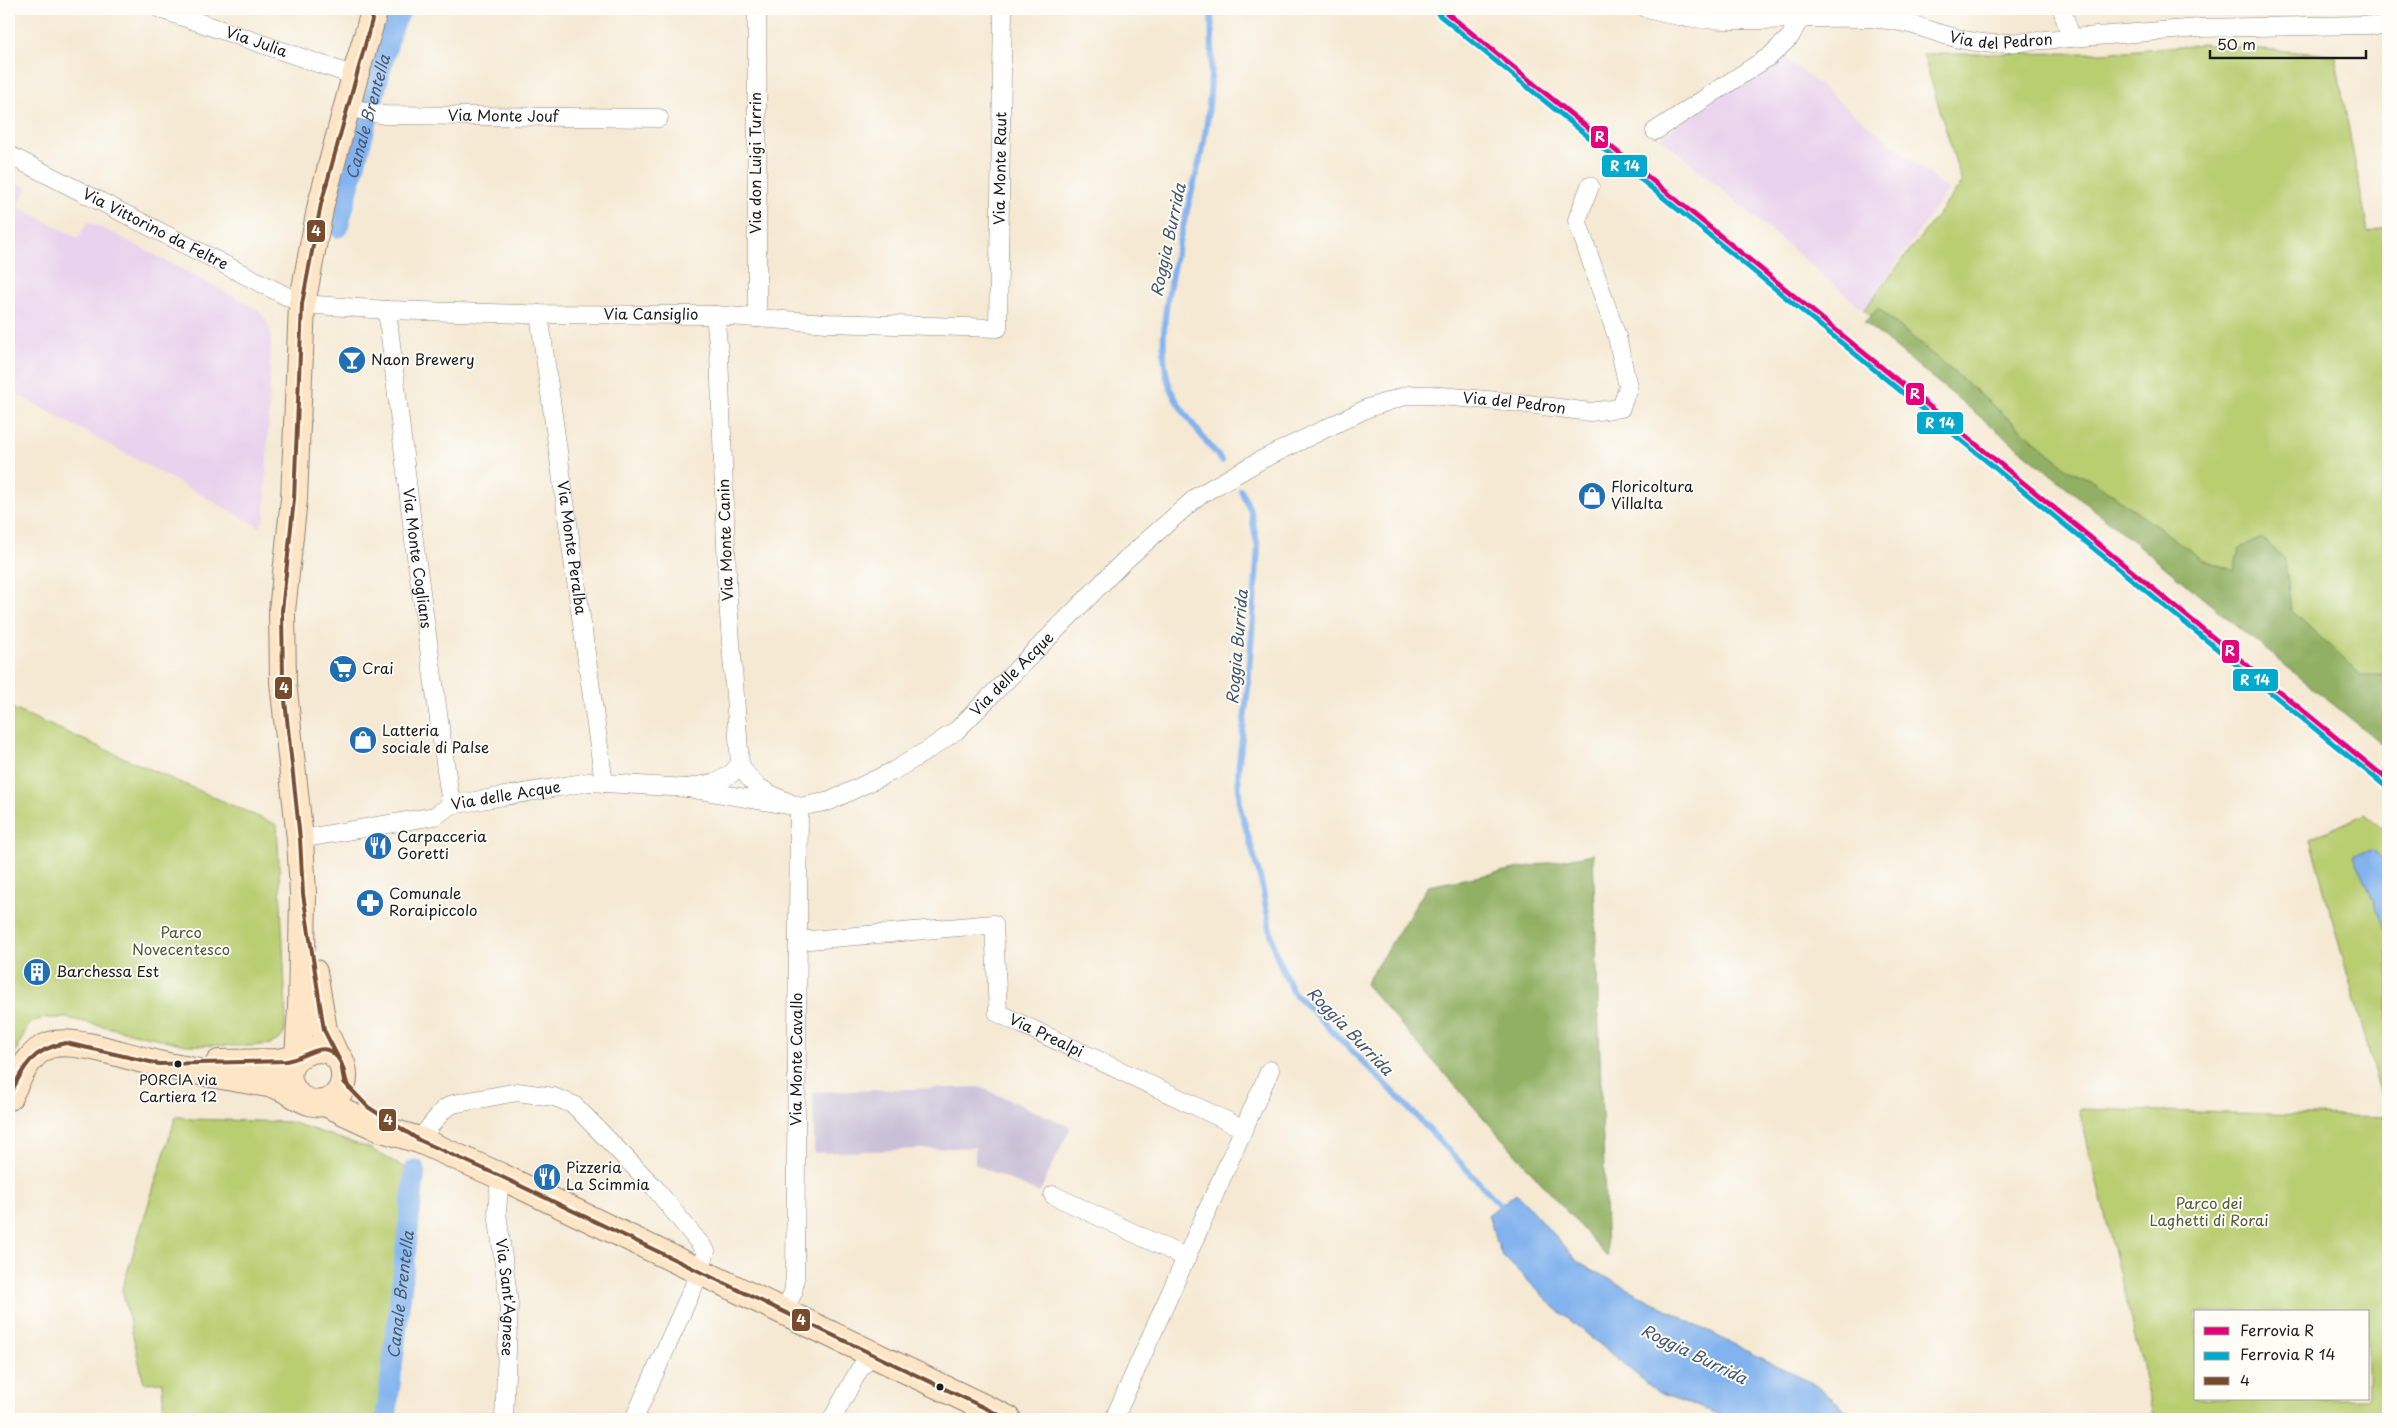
<svg xmlns="http://www.w3.org/2000/svg" width="2397" height="1428" font-family="'Playpen Sans',sans-serif">
	<style>
		.built { fill: #e9d2ed }
		.industrial { fill: #c9bfd7 }
		.green { fill: #b9cd71; stroke: #6a7446; fill-rule: evenodd }
		.forest { fill: #92b063; stroke: #576640 }
		.water { fill: #82b3ee; stroke: #4f6885 }
		.lines { fill: none; stroke-linecap: round; stroke-linejoin: round }
		.stream { stroke: #82b3ee; stroke-width: 6 }
		.canal { stroke: #82b3ee; stroke-width: 21 }
		.street-casing { stroke: #888278; stroke-width: 19 }
		.secondary-casing { stroke: #888278; stroke-width: 28 }
		.street { stroke: #fff; stroke-width: 18 }
		.secondary { stroke: #fee5c5; stroke-width: 26 }
		.bus-1-casing { stroke: #fdfcf7; stroke-width: 8 }
		.bus-1 { stroke: #7a4b2a; stroke-width: 4 }
		.rail-1-casing { stroke: #fdfcf7; stroke-width: 9 }
		.rail-2-casing { stroke: #fdfcf7; stroke-width: 9 }
		.rail-1 { stroke: #e5007d; stroke-width: 5 }
		.rail-2 { stroke: #00a9ce; stroke-width: 5 }
		.bus-dot { fill: #1c1c1c; stroke: #fdfcf7; stroke-width: 2 }
		.labels { text-anchor: middle; stroke-width: 4; stroke-linejoin: round; paint-order: stroke }
		.bus-label { font-size: 14px; fill: #1c1c1c; stroke: #fdfcf7 }
		.street-label { font-size: 15px; fill: #1c1c1c; stroke: #fdfcf7 }
		.poi-label { font-size: 15px; fill: #1c1c1c; stroke: #fdfcf7; text-anchor: start }
		.park-label { font-size: 15px; fill: #535a3a; stroke: #fdfcf7 }
		.water-label { font-size: 16px; font-style: italic; fill: #455870; stroke: #fdfcf7 }
		.line-badge { stroke: #fdfcf7; stroke-width: 2 }
		.badge-label { font-size: 14px; text-anchor: middle; font-weight: bold; fill: #fff }
	</style>
	<rect width="100%" height="100%" fill="#fdfcf7"/>
	<filter id="ink" filterUnits="userSpaceOnUse"><feTurbulence type="fractalNoise" baseFrequency=".02" numOctaves="2"/><feDisplacementMap in="SourceGraphic" scale="10" xChannelSelector="R" yChannelSelector="G"/><feConvolveMatrix kernelMatrix="1 2 1 2 8 2 1 2 1" color-interpolation-filters="sRGB"/></filter>
	<filter id="wash" filterUnits="userSpaceOnUse"><feTurbulence type="fractalNoise" baseFrequency=".0096" numOctaves="4" result="noise"/><feDisplacementMap in="SourceGraphic" scale="20" xChannelSelector="R" yChannelSelector="G"/><feGaussianBlur stdDeviation="1.12" result="paint"/><feColorMatrix in="noise" values="0 0 0 0 0 0 0 0 0 0 0 0 0 0 0 0 0 1.4 0 .05"/><feComposite in="paint" operator="in"/></filter>
	<g filter="url(#wash)">
		<rect width="100%" height="100%" fill="#f5e9d3"/>
		<!-- built -->
		<g class="built">
			<path d="M1780 53 1948 190 1864 310 1660 137Z"/>
			<path d="M9 178 27 188 17 206 78 238 88 222 117 235 244 302 258 310 266 320 271 332V346L265 517 260 527 9 390Z"/>
		</g>
		<!-- industrial -->
		<path class="industrial" d="M980 1087 1071 1127 1039 1193 975 1164V1147L814 1153 813 1092Z"/>
		<!-- green -->
		<g class="green">
			<path d="M2202 44 2335 55 2368 232 2388 226V720L1864 310 1962 183 1923 54 2104 53Z"/>
			<path d="M9 707 277 825 286 1008 285 1032 280 1039 271 1044 249 1046 186 1045 67 1018H43L29 1024 9 1065Z"/>
			<path d="M2365 814 2388 832V1419H2155L2079 1109 2387 1117 2310 839ZM2196 1312H2368V1399H2196Z"/>
			<path d="M176 1116 190 1119 290 1122 369 1148 407 1169 378 1419 164 1418 162 1382 144 1383 122 1289Z"/>
		</g>
		<!-- forest -->
		<g class="forest">
			<path d="M2384 257 2388 258V304L2383 284Z"/>
			<path d="M1878 308 2068 469 2095 482 2202 559 2234 571 2239 549 2261 538 2285 559 2291 610 2361 675H2388V749L1864 322Z"/>
			<path d="M1593 854 1607 1257 1365 984 1428 886Z"/>
		</g>
		<!-- water -->
		<g class="water">
			<path d="M2373 851 2388 863V935L2354 855Z"/>
			<path d="M1516 1193 1579 1263 1707 1331 1816 1385 1856 1419H1725L1721 1415 1659 1393 1553 1306 1501 1254 1488 1215Z"/>
		</g>
		<g class="lines">
			<!-- stream -->
			<g class="stream">
				<path d="M1211 9C1213 53 1212 98 1204 141 1191 208 1146 328 1171 390 1179 410 1208 443 1222 461"/>
				<path d="M1241 490 1251 512 1258 548 1248 687 1238 772 1240 807 1261 881 1274 949 1292 991 1403 1102 1505 1210"/>
			</g>
			<!-- canal -->
			<g class="canal">
				<path id="s1" d="M338 227 391 31 401 9"/>
				<path id="s2" d="M386 1419 415 1170"/>
			</g>
		</g>
	</g>
	<g filter="url(#ink)">
		<g class="lines">
			<defs>
				<g id="street">
					<path id="s3" d="M160 9 355 76"/>
					<path d="M757 9V318"/>
					<path id="s4" d="M1647 9C1722 31 1803 13 1879 19 1911 21 1933 33 1964 40 1973 42 1984 43 1994 44L2199 28 2365 25 2388 27"/>
					<path d="M2062 9 2071 38"/>
					<path id="s5" d="M346 107 384 115 659 118"/>
					<path d="M1655 131 1770 56 1790 37 1800 19"/>
					<path id="s6" d="M9 155 302 304 387 310 524 314 715 315 827 323 998 328 1003 9"/>
					<path id="s7" d="M387 310 415 549 451 805"/>
					<path id="s8" d="M539 314 604 783"/>
					<path d="M687 788 799 807C773 795 754 791 740 764L728 601 719 353 715 315"/>
					<path id="s9" d="M300 839 435 816 451 805 589 782 687 788 718 782 731 774 740 764"/>
					<path id="s10" d="M798 941 994 924 998 1013 1242 1128"/>
					<path d="M419 1140 443 1110 453 1104 517 1092 554 1097 574 1105 654 1187 706 1251 700 1272 634 1419"/>
					<path id="s11" d="M500 1176 497 1212 509 1304 504 1419"/>
					<path d="M1053 1195 1187 1258"/>
					<path id="s12" d="M784 1311 793 1293 795 1278 799 807 830 801 895 770 928 750 957 730 1123 562 1198 496 1261 460 1368 408 1408 395H1430L1520 403 1590 412 1621 408 1628 387 1617 337 1577 220 1590 186"/>
					<path d="M832 1419 859 1370 872 1353"/>
					<path d="M1114 1419 1270 1070"/>
				</g>
				<g id="secondary">
					<path d="M314 972 324 1030 336 1056"/>
					<path d="M298 1056 301 1009 303 894 300 839 283 682 282 611 294 499 302 304 321 204 355 76 375 9"/>
					<path d="M219 1063 276 1062 295 1059"/>
					<path d="M9 1097C18 1079 28 1052 50 1045 75 1037 131 1058 158 1064 196 1072 235 1078 274 1085 293 1090 310 1112 331 1100 338 1096 344 1087 344 1078 346 1025 262 1054 297 1095"/>
					<path d="M325 1103 379 1128 419 1140 500 1176 1008 1419"/>
				</g>
			</defs>
			<!-- street casing -->
			<use href="#street" class="street-casing"/>
			<!-- secondary casing -->
			<use href="#secondary" class="secondary-casing"/>
			<!-- street -->
			<use href="#street" class="street"/>
			<!-- secondary -->
			<use href="#secondary" class="secondary"/>
			<defs>
				<g id="bus-1">
					<path d="M375 9 321 204 302 304 294 499 282 611 283 682 300 839 303 894 324 1030 341 1063 344 1082 368 1107 419 1140 500 1176 1008 1419"/>
					<path d="M9 1097C23 1068 31 1049 66 1043L159 1064 286 1061C307 1059 326 1033 342 1065 345 1072 345 1081 349 1088"/>
				</g>
			</defs>
			<!-- bus-1 casing -->
			<use href="#bus-1" class="bus-1-casing"/>
			<!-- bus-1 -->
			<use href="#bus-1" class="bus-1"/>
			<defs>
				<path id="rail-1" d="M1442 9 2388 780"/>
				<path id="rail-2" d="M1438 14 2384 785"/>
			</defs>
			<!-- rail-1 casing -->
			<use href="#rail-1" class="rail-1-casing"/>
			<!-- rail-2 casing -->
			<use href="#rail-2" class="rail-2-casing"/>
			<!-- rail-1 -->
			<use href="#rail-1" class="rail-1"/>
			<!-- rail-2 -->
			<use href="#rail-2" class="rail-2"/>
		</g>
	</g>
	<!-- icons -->
	<defs>
		<symbol id="bar-disc" viewBox="-11 -11 22 22"><circle r="9.5" fill="#1f6fb2" stroke="#fdfcf7"/><path d="M-6-5H6L.8 .8V4.5H3.5V6h-7V4.5H-.8V.8Z" fill="#fff"/></symbol>
		<symbol id="shop-disc" viewBox="-11 -11 22 22"><circle r="9.5" fill="#1f6fb2" stroke="#fdfcf7"/><path d="M-5-2.5h2.3a2.7 3.5 0 0 1 5.4 0H5L5.5 6h-11ZM-1.5-2.5h3a1.5 2.3 0 0 0-3 0Z" fill="#fff"/></symbol>
		<symbol id="supermarket-disc" viewBox="-11 -11 22 22"><circle r="9.5" fill="#1f6fb2" stroke="#fdfcf7"/><path d="M-6-5.5h2.5l.6 2H6L4.5 2H-2.5L-4.4-4H-6ZM-1.5 3.2a1.3 1.3 0 1 0 .1 0ZM3 3.2a1.3 1.3 0 1 0 .1 0Z" fill="#fff"/></symbol>
		<symbol id="restaurant-disc" viewBox="-11 -11 22 22"><circle r="9.5" fill="#1f6fb2" stroke="#fdfcf7"/><path d="M-5-6h1v4h1v-4h1v4h1v-4h1v5L-1.5 .5V6h-2V.5L-5-1ZM5-6V6H3V1.5H1.5Q1.5-4 5-6Z" fill="#fff"/></symbol>
		<symbol id="pharmacy-disc" viewBox="-11 -11 22 22"><circle r="9.5" fill="#1f6fb2" stroke="#fdfcf7"/><path d="M-2-6h4v4h4v4h-4v4h-4v-4h-4v-4h4Z" fill="#fff"/></symbol>
		<symbol id="building-disc" viewBox="-11 -11 22 22"><circle r="9.5" fill="#1f6fb2" stroke="#fdfcf7"/><path d="M-4-6H4V6H1V3H-1V6H-4ZM-2.5-4.3h1.7v1.8h-1.7ZM.8-4.3h1.7v1.8H.8ZM-2.5-1h1.7V.8h-1.7ZM.8-1h1.7V.8H.8Z" fill="#fff"/></symbol>
	</defs>
	<g fill-rule="evenodd">
		<use href="#bar-disc" x="336" y="344" width="32" height="32"/>
		<use href="#shop-disc" x="1576" y="480" width="32" height="32"/>
		<use href="#supermarket-disc" x="327" y="653" width="32" height="32"/>
		<use href="#shop-disc" x="347" y="724" width="32" height="32"/>
		<use href="#restaurant-disc" x="362" y="830" width="32" height="32"/>
		<use href="#pharmacy-disc" x="354" y="887" width="32" height="32"/>
		<use href="#building-disc" x="21" y="956" width="32" height="32"/>
		<use href="#restaurant-disc" x="531" y="1161" width="32" height="32"/>
	</g>
	<!-- markers -->
	<g class="bus-dot">
		<circle cx="178" cy="1064" r="4.5"/>
		<circle cx="940" cy="1387" r="4.5"/>
	</g>
	<g class="labels">
		<!-- bus labels -->
		<g class="bus-label">
			<text x="178" y="1085">PORCIA via<tspan x="178" dy="17">Cartiera 12</tspan></text>
		</g>
		<!-- street labels -->
		<g class="street-label">
			<text dy="5" stroke="none"><textPath href="#s4" startOffset="358">Via del Pedron</textPath></text>
			<text dy="5" stroke="none"><textPath href="#s3" startOffset="102">Via Julia</textPath></text>
			<text dy="5" stroke="none"><textPath href="#s5" startOffset="158">Via Monte Jouf</textPath></text>
			<text transform="translate(756 163) rotate(-90)" y="5">Via don Luigi Turrin</text>
			<text dy="5" stroke="none"><textPath href="#s6" startOffset="1185">Via Monte Raut</textPath></text>
			<text dy="5" stroke="none"><textPath href="#s6" startOffset="164">Via Vittorino da Feltre</textPath></text>
			<text dy="5" stroke="none"><textPath href="#s6" startOffset="678">Via Cansiglio</textPath></text>
			<text dy="5" stroke="none"><textPath href="#s12" startOffset="1360">Via del Pedron</textPath></text>
			<text transform="translate(726 540) rotate(-92)" y="5">Via Monte Canin</text>
			<text dy="5" stroke="none"><textPath href="#s8" startOffset="236">Via Monte Peralba</textPath></text>
			<text dy="5" stroke="none"><textPath href="#s7" startOffset="250">Via Monte Coglians</textPath></text>
			<text dy="5" stroke="none"><textPath href="#s12" startOffset="762">Via delle Acque</textPath></text>
			<text dy="5" stroke="none"><textPath href="#s9" startOffset="212">Via delle Acque</textPath></text>
			<text dy="5" stroke="none"><textPath href="#s10" startOffset="339">Via Prealpi</textPath></text>
			<text dy="5" stroke="none"><textPath href="#s12" startOffset="254">Via Monte Cavallo</textPath></text>
			<text dy="5" stroke="none"><textPath href="#s11" startOffset="122">Via Sant'Agnese</textPath></text>
		</g>
		<!-- poi labels -->
		<g class="poi-label">
			<text x="371" y="365">Naon Brewery</text>
			<text x="1611" y="492">Floricoltura<tspan x="1611" dy="17">Villalta</tspan></text>
			<text x="362" y="674">Crai</text>
			<text x="382" y="736">Latteria<tspan x="382" dy="17">sociale di Palse</tspan></text>
			<text x="397" y="842">Carpacceria<tspan x="397" dy="17">Goretti</tspan></text>
			<text x="389" y="899">Comunale<tspan x="389" dy="17">Roraipiccolo</tspan></text>
			<text x="56" y="977">Barchessa Est</text>
			<text x="566" y="1173">Pizzeria<tspan x="566" dy="17">La Scimmia</tspan></text>
		</g>
		<!-- park labels -->
		<g class="park-label">
			<text x="181" y="938">Parco<tspan x="181" dy="17">Novecentesco</tspan></text>
			<text x="2209" y="1209">Parco dei<tspan x="2209" dy="17">Laghetti di Rorai</tspan></text>
		</g>
		<!-- water labels -->
		<g class="water-label">
			<text dy="6" stroke="none"><textPath href="#s1" startOffset="114">Canale Brentella</textPath></text>
			<text transform="translate(1168 240) rotate(-78)" y="6">Roggia Burrida</text>
			<text transform="translate(1237 647) rotate(-85)" y="6">Roggia Burrida</text>
			<text transform="translate(1350 1031) rotate(46)" y="6">Roggia Burrida</text>
			<text dy="6" stroke="none"><textPath href="#s2" startOffset="125">Canale Brentella</textPath></text>
			<text transform="translate(1694 1354) rotate(26)" y="6">Roggia Burrida</text>
		</g>
	</g>
	<g class="line-badge">
		<rect x="1590" y="125" width="19" height="24" rx="5" fill="#e5007d"/>
		<rect x="1601" y="154" width="47" height="24" rx="5" fill="#00a9ce"/>
		<rect x="306" y="219" width="20" height="24" rx="5" fill="#7a4b2a"/>
		<rect x="1905" y="382" width="20" height="24" rx="5" fill="#e5007d"/>
		<rect x="1916" y="411" width="48" height="24" rx="5" fill="#00a9ce"/>
		<rect x="2221" y="639" width="19" height="25" rx="5" fill="#e5007d"/>
		<rect x="2232" y="668" width="47" height="24" rx="5" fill="#00a9ce"/>
		<rect x="274" y="676" width="19" height="24" rx="5" fill="#7a4b2a"/>
		<rect x="378" y="1108" width="19" height="24" rx="5" fill="#7a4b2a"/>
		<rect x="791" y="1308" width="20" height="24" rx="5" fill="#7a4b2a"/>
	</g>
	<g class="badge-label">
		<text x="1600" y="142">R</text>
		<text x="1625" y="171">R 14</text>
		<text x="316" y="236">4</text>
		<text x="1915" y="399">R</text>
		<text x="1940" y="428">R 14</text>
		<text x="2230" y="656">R</text>
		<text x="2255" y="685">R 14</text>
		<text x="284" y="693">4</text>
		<text x="388" y="1125">4</text>
		<text x="801" y="1325">4</text>
	</g>
	<!-- margin -->
	<rect width="2397" height="1428" fill="none" stroke="#fdfcf7" stroke-width="30"/>
	<!-- legend -->
	<rect x="2194" y="1310" width="175" height="90" fill="#fdfcf7" stroke="#a3a29f"/>
	<rect x="2204" y="1327" width="25" height="8" fill="#e5007d" stroke="#a3a29f"/>
	<text x="2240" y="1336" font-size="15" fill="#1c1c1c">Ferrovia R</text>
	<rect x="2204" y="1352" width="25" height="8" fill="#00a9ce" stroke="#a3a29f"/>
	<text x="2240" y="1360" font-size="15" fill="#1c1c1c">Ferrovia R 14</text>
	<rect x="2204" y="1377" width="25" height="8" fill="#7a4b2a" stroke="#a3a29f"/>
	<text x="2240" y="1386" font-size="15" fill="#1c1c1c">4</text>
	<!-- scale -->
	<path d="M2210 50v8h156v-8" fill="none" stroke="#1c1c1c" stroke-width="2.5"/>
	<text x="2217" y="50" font-size="15" fill="#1c1c1c" stroke="#fdfcf7" stroke-width="4" paint-order="stroke">50 m</text>
</svg>
